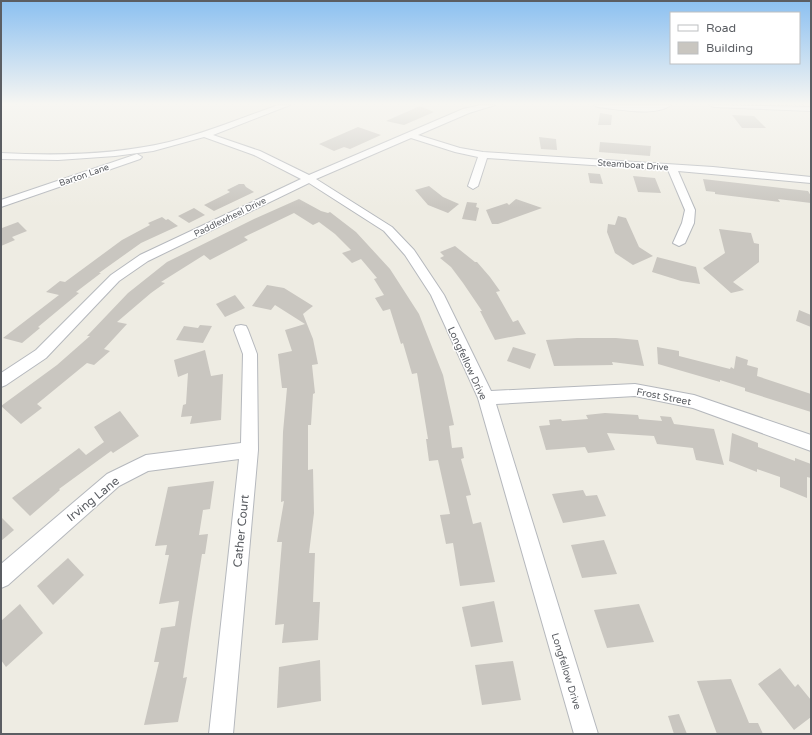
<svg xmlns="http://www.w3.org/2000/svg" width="812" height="735" font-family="'Varela Round',sans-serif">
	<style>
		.building { fill: #c9c6c0 }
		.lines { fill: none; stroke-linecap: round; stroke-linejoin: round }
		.minor-casing { stroke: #b5b8bd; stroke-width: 2 }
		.minor { fill: #fff; fill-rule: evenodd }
		.labels { text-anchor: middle; stroke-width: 3; stroke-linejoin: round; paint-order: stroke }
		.far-street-label { font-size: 9px; fill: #5b5e63; stroke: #fff }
		.street-label { font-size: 10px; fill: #5b5e63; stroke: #fff }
		.near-street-label { font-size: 12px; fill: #5b5e63; stroke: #fff }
	</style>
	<rect width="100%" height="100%" fill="#eeece3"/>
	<!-- building -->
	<g class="building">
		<path d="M420 106 434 112 404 125 386 121Z"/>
		<path d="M600 113 612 115 611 125H598Z"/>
		<path d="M732 115 754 116 766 128H742Z"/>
		<path d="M358 127 381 135 350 149 344 147 334 151 319 144Z"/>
		<path d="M539 137 556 139 557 150 541 149Z"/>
		<path d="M600 142 651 146 650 156 599 152Z"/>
		<path d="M588 173 600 174 603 184 590 183Z"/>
		<path d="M633 176 655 178 661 193 638 192Z"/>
		<path d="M703 179 808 191 811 196V203L778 199 780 202 715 194V192L706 191Z"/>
		<path d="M239 184H244L246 187 254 192 214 211 204 205 230 192 227 190Z"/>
		<path d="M429 186 443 197 459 204 448 213 428 205 415 190Z"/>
		<path d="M299 199 321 211 328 213 330 212 356 232 390 269 419 314 443 375 454 425 449 426 452 448 462 447 464 458 461 459 471 495 466 496 473 524 481 522 495 582 460 586 453 543 446 544 440 515 450 514 438 460 429 461 426 439H428L417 373 412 374 403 343 401 344 390 309 383 311 375 298 384 295 374 279 377 278 361 259 352 263 342 253 351 250 335 234 319 222 313 225 294 213 244 237 248 240 210 260 204 255 161 282 165 283 151 293 117 322 127 324 104 349 110 351 94 365 87 363 37 404 42 408 21 424 1 406 57 365 90 336H87L128 293 167 262 254 219Z"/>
		<path d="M516 199 542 208 498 224H492L486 210 507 203 509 205Z"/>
		<path d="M467 202 477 203 476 207 479 208 476 221 462 219Z"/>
		<path d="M194 208 205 215 189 223 178 216Z"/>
		<path d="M618 216 626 218 639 247 653 256 633 265 615 253 607 232 608 224 615 225Z"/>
		<path d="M162 217 166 220 168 219 178 226 141 243 99 273H101L76 292 79 293 38 327 40 328 22 343 3 338 59 295 46 292 60 281 65 282 122 240 150 225 148 223Z"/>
		<path d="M18 222 27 231 12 237 15 240 1 246V226L2 228Z"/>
		<path d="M719 229 751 233 754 243 759 244V262L733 282 744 290 731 293 703 268 725 253Z"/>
		<path d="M455 246 475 262H477L490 277 500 291 496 292 513 322 518 320 526 334 495 340 480 311H482L463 283 451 267 440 258 444 256 440 252Z"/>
		<path d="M657 257 696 267 700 284 681 281 652 272Z"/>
		<path d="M267 285 284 288 313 306 303 314 313 339 318 364 312 365 315 393 313 394 311 425H308V470L313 469 314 513 309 553H315L313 602H320L318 640 282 643 284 624 275 625 282 542H277L284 501 281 502 283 432 287 388H282L278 354 292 351 285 330 305 324 275 305 271 310 252 306Z"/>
		<path d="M235 295 245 308 225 317 216 304Z"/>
		<path d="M799 310 811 315V327L796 321Z"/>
		<path d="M200 325 212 326 203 343 176 340 184 326 198 328Z"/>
		<path d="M577 338H616L638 340 644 366 612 362 613 365 554 366 546 340Z"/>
		<path d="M513 347 536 354 530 369 507 361Z"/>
		<path d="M657 347 679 351V356L730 369 731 367 734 369 736 356 748 360 747 365 758 368 757 376 811 394V412L745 391V388L720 380V382L658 364Z"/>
		<path d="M205 350 211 376 223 374 221 420 190 424 192 416 181 417 183 405 186 404 188 373 178 377 174 360Z"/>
		<path d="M120 411 139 436 113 453 111 451 59 489 60 490 30 516 12 498 79 448 86 455 104 442 94 427Z"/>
		<path d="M605 413 638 415 639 419 662 421 660 416 671 417 674 424 714 429 724 465 696 460 693 448 657 444 654 436 607 433 615 450 588 453 585 447 546 450 539 426 550 425 549 420 561 419 562 421 588 419 586 415Z"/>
		<path d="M732 433 758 443V447L795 461V458L811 464V478L807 477V498L780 487V477L757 469V472L729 461Z"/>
		<path d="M214 481 210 509 203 510 199 535 208 534 205 554H202L192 617 183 678 187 677 178 722 144 725 159 662H154L161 628 175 626 179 601 159 604 169 555H165L167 545 155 546 168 487Z"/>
		<path d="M583 490 586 496 597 495 606 516 563 523 552 494Z"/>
		<path d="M1 517 14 530 1 541Z"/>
		<path d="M604 540 617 574 582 578 571 545Z"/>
		<path d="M68 558 84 575 53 605 37 586Z"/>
		<path d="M494 601 503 642 471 647 462 607Z"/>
		<path d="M20 604 43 633 6 667 1 660V621Z"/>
		<path d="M639 604 654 642 607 648 594 610Z"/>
		<path d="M320 660 321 701 277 708 279 667Z"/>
		<path d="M513 661 521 700 482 705 475 665Z"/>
		<path d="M780 668 795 687 798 684 811 700V717L794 730 758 684Z"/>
		<path d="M731 679 749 723H758L763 734H717L697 681Z"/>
		<path d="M679 714 687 734H674L668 716Z"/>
	</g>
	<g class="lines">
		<defs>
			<g id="minor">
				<path d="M278 105H290L213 135 260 151 309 175 463 109 481 105H495L469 113 418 135 460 148 483 152 713 167 811 177V183L678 171 695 210 694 223 685 243 679 246 673 243 682 223 685 210 668 170 487 158 478 186 473 189 468 186 478 157 455 152 411 138 316 179 392 227 414 250 444 295 491 391 635 384 694 395 811 435V451L693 408 635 396 496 404 598 734H574L478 398 431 295 405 255 384 231 309 183 148 261 119 281 46 358 6 385 1 387V373L36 350 111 275 140 255 301 179 254 155 204 137 153 151 115 156 58 160 1 159V153C57 156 114 155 169 142 206 133 242 118 278 105Z"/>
				<path d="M594 105H671C656 117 616 109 598 107Z"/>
				<path d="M710 105 811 107V111L714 107Z"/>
				<path d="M137 154 142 157 140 159 1 207V200Z"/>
				<path d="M241 325 246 326 248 330 257 354 258 450 233 734H209L239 459 148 471 119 486 8 585 1 588V564L107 474 146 455 241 443 243 354 234 330 236 326Z"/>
			</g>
		</defs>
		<!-- minor casing -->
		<use href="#minor" class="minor-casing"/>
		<!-- minor -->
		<use href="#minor" class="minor"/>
	</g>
	<!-- sky -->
	<linearGradient id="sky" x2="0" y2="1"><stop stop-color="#8bc0f1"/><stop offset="0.5" stop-color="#f7f6f2"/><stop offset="1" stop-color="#f7f6f2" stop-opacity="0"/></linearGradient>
	<rect width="812" height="208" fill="url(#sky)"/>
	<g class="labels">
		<!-- far-street labels -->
		<g class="far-street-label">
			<text transform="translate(633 165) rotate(4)" y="3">Steamboat Drive</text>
			<text transform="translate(84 175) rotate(-19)" y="3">Barton Lane</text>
			<text transform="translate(230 217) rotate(-26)" y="3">Paddlewheel Drive</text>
		</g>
		<!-- street labels -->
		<g class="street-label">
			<text transform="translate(468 363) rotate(65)" y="4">Longfellow Drive</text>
			<text transform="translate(664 396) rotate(11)" y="4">Frost Street</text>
			<text transform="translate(567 671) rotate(73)" y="4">Longfellow Drive</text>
		</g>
		<!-- near-street labels -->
		<g class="near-street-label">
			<text transform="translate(93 499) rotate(-39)" y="4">Irving Lane</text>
			<text transform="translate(241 531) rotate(-84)" y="4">Cather Court</text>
		</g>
	</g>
	<!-- border -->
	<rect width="812" height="735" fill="none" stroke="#5b5e63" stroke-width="4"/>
	<!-- legend -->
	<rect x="670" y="12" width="130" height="52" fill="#ffffff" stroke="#bdbfc1"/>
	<rect x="678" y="25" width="20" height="6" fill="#ffffff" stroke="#bdbfc1"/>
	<text x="706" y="32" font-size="12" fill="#5b5e63">Road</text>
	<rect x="678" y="42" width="20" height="12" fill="#c9c6c0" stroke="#bdbfc1"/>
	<text x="706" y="52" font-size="12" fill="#5b5e63">Building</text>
</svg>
